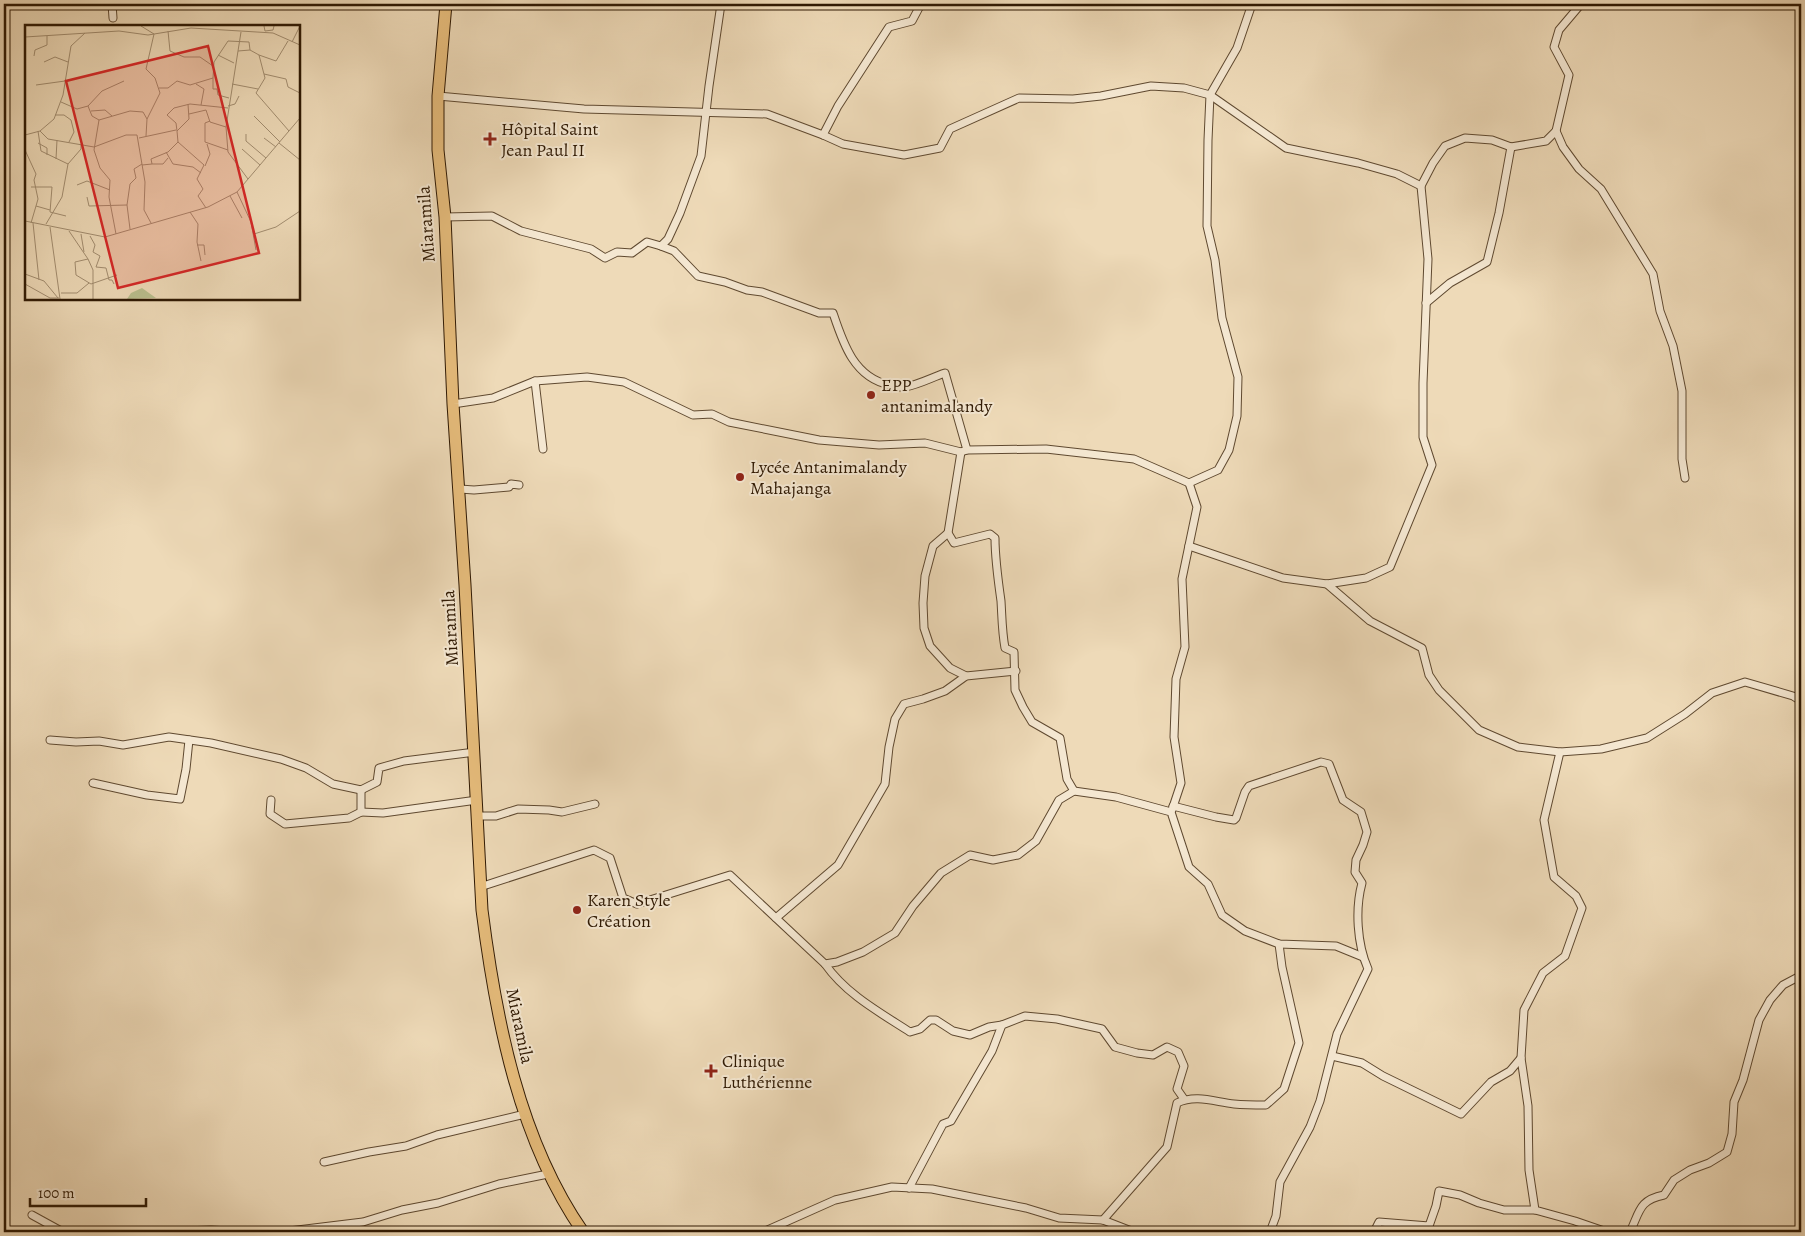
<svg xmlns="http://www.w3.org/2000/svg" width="1805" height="1236" font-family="Alegreya,serif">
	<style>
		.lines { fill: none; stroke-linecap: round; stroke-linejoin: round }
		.minor-casing { stroke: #5f4930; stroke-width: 9 }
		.primary-casing { stroke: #2f1903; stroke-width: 13 }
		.minor { stroke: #f4e7d1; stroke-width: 7 }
		.primary { stroke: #e7bd7c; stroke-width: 11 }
		.poi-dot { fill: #8f2418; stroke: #f4e7d1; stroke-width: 2 }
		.labels { text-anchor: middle; stroke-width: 4; stroke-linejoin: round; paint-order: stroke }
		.poi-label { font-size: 18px; fill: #2f1903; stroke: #f4e7d1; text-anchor: start }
		.street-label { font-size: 18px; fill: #2f1903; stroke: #f4e7d1 }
		.inset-road { fill: none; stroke: #a28d70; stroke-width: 1 }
		.view { fill: #d62828; fill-opacity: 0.15; stroke: #d62828; stroke-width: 2.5 }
		.inset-edge { fill: none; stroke: #2f1903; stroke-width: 2.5 }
	</style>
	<rect width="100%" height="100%" fill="#eedab8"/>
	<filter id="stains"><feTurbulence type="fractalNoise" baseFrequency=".004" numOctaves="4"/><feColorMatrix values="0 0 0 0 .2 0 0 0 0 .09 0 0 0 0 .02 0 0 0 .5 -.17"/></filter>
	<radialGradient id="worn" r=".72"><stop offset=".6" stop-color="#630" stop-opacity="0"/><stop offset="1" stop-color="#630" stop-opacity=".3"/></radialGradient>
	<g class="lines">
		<defs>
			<g id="minor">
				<path d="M112 4 113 18"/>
				<path d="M438 96 584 109 767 114 823 135 843 144 904 155 940 148 950 129 1019 98 1073 99 1101 96 1151 86 1184 88 1210 95 1286 148 1358 163 1397 174 1421 186"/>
				<path d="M1556 131 1563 147 1579 169 1601 189 1653 274 1660 311 1673 346 1682 391V459L1685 478"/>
				<path d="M823 135 838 106 889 27 912 21 921 4"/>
				<path d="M445 217 492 216 521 231 591 249 605 258 617 252 632 253 647 242 661 246 668 239 680 213 701 156 709 86 721 4"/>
				<path d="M661 246 674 251 698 276 725 282 747 290 762 292 819 313H833C843 343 854 378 890 385 894 386 900 388 905 387 918 385 933 377 945 373L967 450"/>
				<path d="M1426 303 1450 283 1487 262 1499 213 1511 147"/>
				<path d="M535 381 543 449"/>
				<path d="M453 404 493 398 535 381 587 377 624 382 693 415 712 414 729 422 819 440 879 445 925 443 961 452 967 450 1046 449 1134 459 1189 483 1218 470 1229 450 1237 416 1238 377 1222 318 1215 260 1207 226 1208 140 1210 95 1237 48 1252 4"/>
				<path d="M961 452 948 533 954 543 990 534 995 538C995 559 998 580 1001 601 1002 617 1002 632 1005 648L1014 652 1015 690 1023 707 1032 722 1060 738 1067 779 1074 791"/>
				<path d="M460 489 474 490 509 487 511 484 519 485"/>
				<path d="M948 533 933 546 925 576 923 603 924 628 930 646 950 668 966 676"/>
				<path d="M1189 546 1283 578 1327 584 1366 578 1390 567 1432 465 1423 437V383L1428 259 1421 186 1433 163 1445 146 1465 138 1492 140 1511 147 1546 141 1556 131 1569 75 1554 47 1559 30 1581 4"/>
				<path d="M1327 584 1370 621 1422 648 1429 675 1439 690 1479 730 1518 747 1560 752 1601 749 1647 738 1685 714 1712 693 1745 682 1793 696 1801 701"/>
				<path d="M50 740 76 742 99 741 123 745 169 737 211 743 281 759 306 768 333 784 361 790 377 782 379 768 404 761 475 752"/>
				<path d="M1560 752 1544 820 1554 877 1576 896 1582 908 1565 956 1543 973 1524 1010 1521 1058 1528 1106 1529 1170 1535 1210 1575 1221 1607 1232"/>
				<path d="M93 783 147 795 180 799 186 769 189 740"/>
				<path d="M271 800 270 814 285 824 349 818 361 812V790"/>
				<path d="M1173 806 1216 817 1234 820 1236 818 1245 792 1249 786 1321 762 1329 764 1343 800 1361 812 1367 832 1363 845 1356 860 1355 872 1362 883C1355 909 1357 944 1368 969L1337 1034 1320 1101 1310 1127 1280 1182 1276 1216 1270 1232"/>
				<path d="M1172 810 1181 783 1174 737 1176 679 1185 647 1182 579 1197 507 1189 483"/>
				<path d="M361 812 383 813 477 800"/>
				<path d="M478 816H496L518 809 549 810 562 812 595 804"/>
				<path d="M480 887 594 850 610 858 623 898 637 904 730 875 825 964 837 962 863 952 895 933 913 906 941 873 970 855 993 860 1018 855 1036 841 1059 800 1074 791 1116 797 1171 812 1189 867 1208 884 1222 915 1245 931 1279 944 1336 946 1363 957"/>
				<path d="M776 918 838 865 885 784 889 747 895 719 904 704 923 699 945 691 966 676 1016 671"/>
				<path d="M825 964C846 994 879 1012 910 1032L920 1029 930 1020H936L953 1031 970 1035 989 1027 1002 1025"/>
				<path d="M1332 1056 1362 1063 1383 1076 1461 1114 1491 1082 1510 1071 1521 1058"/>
				<path d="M324 1162 369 1152 406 1146 437 1135 525 1114"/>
				<path d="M909 1188 943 1124 951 1121 992 1051 1002 1025 1025 1016 1057 1019 1102 1029 1115 1047 1137 1053 1153 1055 1167 1047 1178 1052 1184 1066 1177 1089 1184 1099"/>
				<path d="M32 1215 63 1232"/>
				<path d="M1103 1220 1167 1147 1177 1103C1196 1094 1215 1102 1234 1104 1245 1105 1255 1105 1266 1105L1284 1089 1299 1043 1282 967 1279 944"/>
				<path d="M157 1232 211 1230 247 1232"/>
				<path d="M281 1232 363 1222 402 1210 438 1203 499 1184 548 1174"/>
				<path d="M763 1232 835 1200 892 1187 932 1189 1026 1208 1059 1218 1103 1220 1134 1232"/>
				<path d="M1374 1232 1379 1222 1429 1226 1436 1206 1439 1191 1460 1195 1479 1203 1504 1210H1535"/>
				<path d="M1630 1232C1640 1211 1639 1200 1664 1195L1674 1180 1690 1170 1709 1163 1727 1152 1732 1134 1734 1102 1743 1080 1759 1020 1770 1000 1783 985 1800 976 1801 973"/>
			</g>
			<path id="primary" d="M446 4 438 96V150L445 217 453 404 465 585 482 910C496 1020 519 1140 583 1232"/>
		</defs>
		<!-- minor casing -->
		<use href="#minor" class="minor-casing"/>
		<!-- primary casing -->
		<use href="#primary" class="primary-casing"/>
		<!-- minor -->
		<use href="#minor" class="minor"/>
		<!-- primary -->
		<use href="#primary" class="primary"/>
	</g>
	<!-- markers -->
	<g class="poi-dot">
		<path d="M487.5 131.5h5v5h5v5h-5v5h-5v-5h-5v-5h5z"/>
		<circle cx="871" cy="395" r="5"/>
		<circle cx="740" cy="477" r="5"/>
		<circle cx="577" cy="910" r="5"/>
		<path d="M708.5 1063.5h5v5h5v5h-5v5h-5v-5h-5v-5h5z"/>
	</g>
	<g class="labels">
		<!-- poi labels -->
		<g class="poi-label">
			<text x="501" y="135">Hôpital Saint<tspan x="501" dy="21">Jean Paul II</tspan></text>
			<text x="881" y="391">EPP<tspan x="881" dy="21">antanimalandy</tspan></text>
			<text x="750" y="473">Lycée Antanimalandy<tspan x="750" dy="21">Mahajanga</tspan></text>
			<text x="587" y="906">Karen Style<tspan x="587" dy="21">Création</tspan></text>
			<text x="722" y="1067">Clinique<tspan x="722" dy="21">Luthérienne</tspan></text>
		</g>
		<!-- street labels -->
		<g class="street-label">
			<text transform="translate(426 224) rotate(-94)" y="6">Miaramila</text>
			<text transform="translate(450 628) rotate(-93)" y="6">Miaramila</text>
			<text transform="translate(520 1026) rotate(78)" y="6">Miaramila</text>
		</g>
	</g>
	<!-- overview -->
	<g transform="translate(25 25)">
		<rect width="275" height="275" fill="#eedab8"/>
		<path d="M117 263 131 273 102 274 106 268Z" fill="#babf8e"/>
		<path class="inset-road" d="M116 1 129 9 121 44 130 53 135 68 122 94M239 1 240 6 248 5 249 1M143 6 145 26 159 32H175L188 41M216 7 201 102 203 127 223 154M0 12 94 6 123 10 166 3 248 8 275 20M267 17 275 1M213 26 225 25 234 30 240 53 231 68 264 106M193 30 209 38M234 30 251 36 263 16M9 31 10 25 22 20V11M19 37 30 32 43 37M239 49 261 54 263 62 275 68M188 53V64H192L193 70 204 73M171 59 179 64 176 80M207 59 233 64M11 60 40 56M134 63H143L152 56 165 60 188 53 189 37 203 16 224 17 225 25M36 77 52 84 63 81 67 91 74 95 105 86 118 87 122 94 121 111M163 79 164 94 152 106 153 117 179 140 172 154 178 164 173 171 181 183M63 81 77 66 99 56M203 81 210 79 214 71M66 86 80 85 87 91M164 89 181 85 185 97 201 102M30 90H39L46 95 49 107 44 117M229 91 255 117M74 95 69 125 75 143 85 155 84 172 91 209M185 96 180 98V117L203 125M13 106 16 126 43 139M15 106 23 114 69 122 101 110H112L120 157 119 185 126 198M152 106 151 98 142 90 149 83 165 79 203 83M221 109V116L241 133M0 110 15 106 29 94 38 70 46 21 60 8M114 113 151 105M239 113 251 122M13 118 22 123V130M254 118 275 135M217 124 235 140M0 125 11 149 9 155 13 174 11 181M141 127 148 139 168 142 176 148M31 134 32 115M127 139H138L143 133M117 140 127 139 126 134 143 127 153 117M180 141 185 129 182 119M52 160 62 156 85 165M6 162H27L25 187 41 191M212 167 226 197 231 225M205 171 217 193M62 172 64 181 102 180 105 204M102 180 105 159 111 153 109 144 117 139M165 187 173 199 172 217 176 236M0 196 80 212 183 182 212 167 275 93M6 198 11 181 25 185M8 198 14 255M21 199 37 172 43 139 56 124V119M25 202 35 274M44 206 63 234 50 237 51 250 66 259 92 250M56 209 59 227M229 209 251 202 275 186M65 211 70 220 68 227 75 231 71 242M172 220H179L180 230M63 234 68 245V274M71 242 81 243 84 255H87L89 259M0 249 19 256 33 273M0 259 25 273H34M36 268H52L64 258"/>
		<path class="view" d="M183 21 234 228 93 263 41 56Z"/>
		<rect width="275" height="275" class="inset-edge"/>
	</g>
	<!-- margin -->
	<rect width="1805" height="1236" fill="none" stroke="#eedab8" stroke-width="20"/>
	<rect x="5" y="5" width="1795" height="1226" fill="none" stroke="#2f1903" stroke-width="2.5"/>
	<rect x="10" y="10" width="1785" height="1216" fill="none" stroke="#2f1903"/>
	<!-- scale -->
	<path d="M30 1198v8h116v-8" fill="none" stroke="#2f1903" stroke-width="2.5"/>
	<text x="38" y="1198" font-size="15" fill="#2f1903" stroke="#f4e7d1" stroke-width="4" paint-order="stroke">100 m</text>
	<rect width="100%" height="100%" filter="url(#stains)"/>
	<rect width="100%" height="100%" fill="url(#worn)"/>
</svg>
